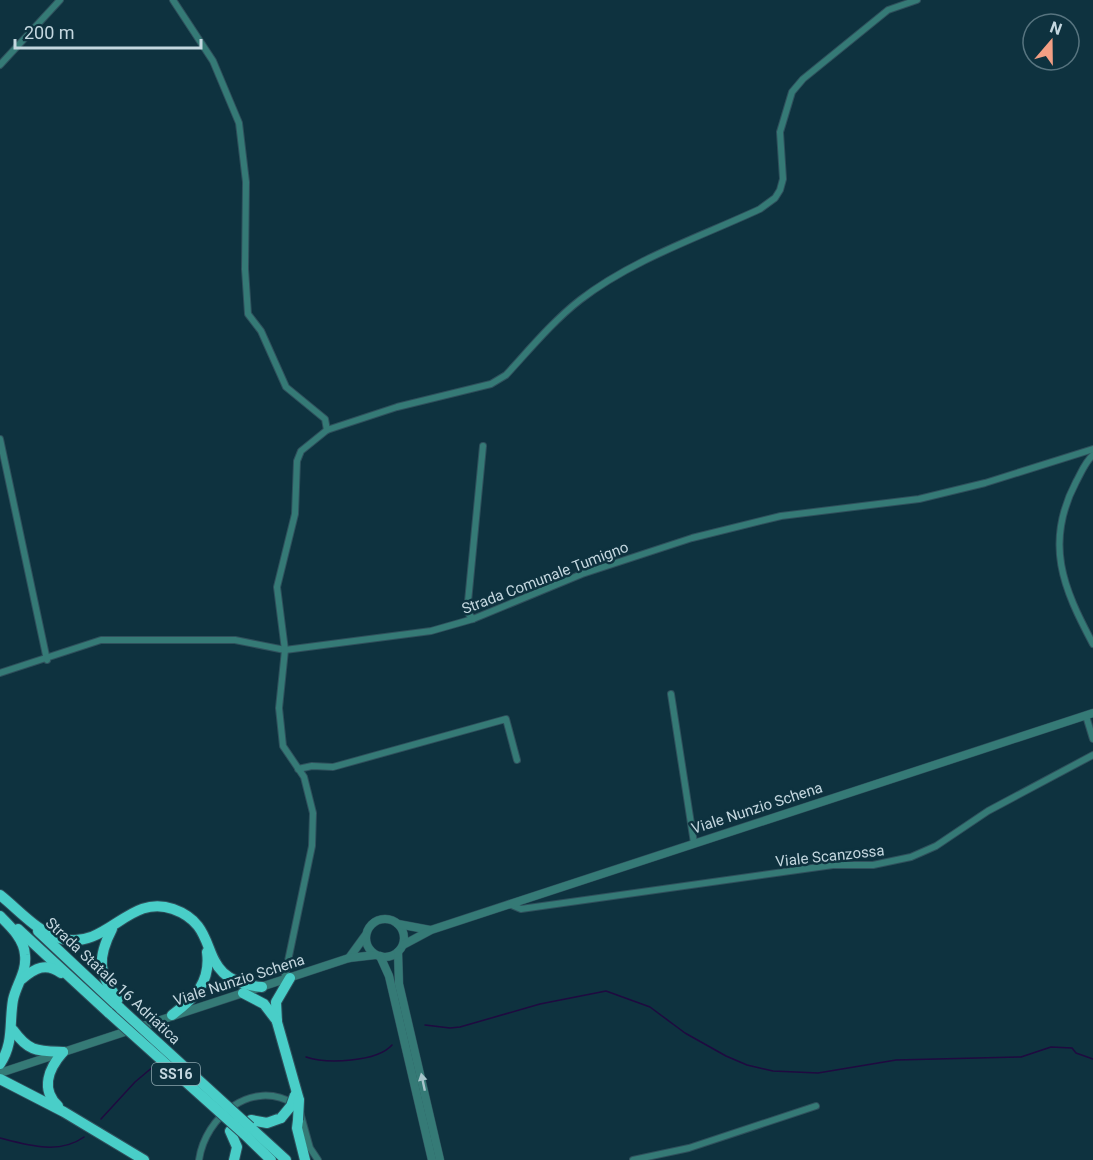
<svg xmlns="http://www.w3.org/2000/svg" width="1093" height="1160" font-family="Roboto,sans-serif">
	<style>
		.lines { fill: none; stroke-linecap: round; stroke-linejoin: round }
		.stream { stroke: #1f0a40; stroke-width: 1.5 }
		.minor-casing { stroke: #2f505c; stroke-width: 8 }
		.tertiary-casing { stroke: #2f505c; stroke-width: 9 }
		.trunk-casing { stroke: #2f505c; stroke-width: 12 }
		.minor { stroke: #357a76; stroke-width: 6 }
		.tertiary { stroke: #357a76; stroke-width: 8 }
		.trunk { stroke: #49cec8; stroke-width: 10 }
		.trunk-bridge-casing { stroke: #2f505c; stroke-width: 12; stroke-linecap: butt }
		.trunk-bridge { stroke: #49cec8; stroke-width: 10 }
		.oneway { fill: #a7c4ca }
		.labels { text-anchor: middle; stroke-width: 5; stroke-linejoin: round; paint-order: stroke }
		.shield { fill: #0e323f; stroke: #8da6af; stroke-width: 1.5 }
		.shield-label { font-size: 14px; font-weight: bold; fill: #c4d7df }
		.street-label { font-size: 15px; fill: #c4d7df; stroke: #0e323f }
	</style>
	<rect width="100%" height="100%" fill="#0e323f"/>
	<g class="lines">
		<!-- stream -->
		<g class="stream">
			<path d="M425 1025 450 1028 460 1027 540 1004 606 991 650 1007 685 1033 726 1056 747 1065 773 1071 818 1073 896 1060 1021 1057 1051 1047 1072 1048 1076 1053 1093 1059"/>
			<path d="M306 1057C327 1064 377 1062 392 1045"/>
			<path d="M101 1119 135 1082 154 1066"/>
			<path d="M0 1138C27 1145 59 1155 84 1137"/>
		</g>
		<defs>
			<g id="minor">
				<path d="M173 0 213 61 239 123 246 182 245 269 248 314 261 331 286 387 325 419 327 430"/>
				<path d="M0 65 60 0"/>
				<path d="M0 439 47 660"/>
				<path d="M1093 455C1085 462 1081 473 1076 482 1044 543 1063 588 1093 644"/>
				<path d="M473 619 467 612 483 446"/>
				<path d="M0 673 101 640H235L285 650 431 631 473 619 582 574 692 538 781 516 919 499 985 483 1093 449"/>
				<path d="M671 694 694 843"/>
				<path d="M1086 716 1093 739"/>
				<path d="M298 769 312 766 333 767 506 719 517 760"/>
				<path d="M509 904 521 909 833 865H873L911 857 936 846 988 811 1093 755"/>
				<path d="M284 980 312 846 313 813 304 777 283 746 279 708 285 650 277 587 295 514 297 461 301 451 327 430 397 407 491 384 506 375C529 350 553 321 580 300 633 259 700 237 760 209L775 198 780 190 783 179 780 132 792 92 803 79 888 10 917 0"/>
				<path d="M300 1112 310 1148 318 1160"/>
				<path d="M199 1160C205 1117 252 1078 294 1104"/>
				<path d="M633 1160 689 1148 816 1106"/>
			</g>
			<g id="tertiary">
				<circle cx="385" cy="938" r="19"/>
				<path d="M398 924 430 930"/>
				<path d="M403 945 431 930 1093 713"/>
				<path d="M398 952 399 984 440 1160"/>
				<path d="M380 956 389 976 432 1160"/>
				<path d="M349 958 365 936"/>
				<path d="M0 1073 349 958 375 955"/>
			</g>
			<g id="trunk">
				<path d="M0 895C18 909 40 935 63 939 108 949 129 893 173 909 227 928 190 980 262 987"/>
				<path d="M0 916C11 927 24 939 25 955 27 972 16 985 13 1000 9 1023 14 1043 0 1064"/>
				<path d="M18 929 109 1013"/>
				<path d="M112 929C97 958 98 974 118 999"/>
				<path d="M38 931 121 1009"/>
				<path d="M290 978 276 1002 277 1022 299 1100"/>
				<path d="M22 979C35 968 46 962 61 973"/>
				<path d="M243 993 264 1004 277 1021"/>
				<path d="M172 1015C195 998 211 982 207 952"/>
				<path d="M13 1030C29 1052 37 1051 63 1052"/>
				<path d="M0 1079 64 1112 144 1160"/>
				<path d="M58 1106C40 1089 49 1068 63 1052"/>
				<path d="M251 1120 267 1123 281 1118"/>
				<path d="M298 1120 297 1128 305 1160"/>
				<path d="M250 1127 286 1160"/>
				<path d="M230 1131 237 1147 234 1160"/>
				<path d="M243 1133 271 1160"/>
			</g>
		</defs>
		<!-- minor casing -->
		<use href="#minor" class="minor-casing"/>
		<!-- tertiary casing -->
		<use href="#tertiary" class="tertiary-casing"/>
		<!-- trunk casing -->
		<use href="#trunk" class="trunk-casing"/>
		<!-- minor -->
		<use href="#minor" class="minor"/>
		<!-- tertiary -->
		<use href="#tertiary" class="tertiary"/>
		<!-- trunk -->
		<use href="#trunk" class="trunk"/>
		<defs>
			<g id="trunk-bridge">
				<path d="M121 1009 250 1127"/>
				<path d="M109 1013 243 1133"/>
				<path d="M281 1118 291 1106 295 1095"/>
				<path d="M298 1120 299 1100"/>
			</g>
		</defs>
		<!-- trunk-bridge casing -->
		<use href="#trunk-bridge" class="trunk-bridge-casing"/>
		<!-- trunk-bridge -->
		<use href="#trunk-bridge" class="trunk-bridge"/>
	</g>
	<!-- one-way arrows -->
	<defs><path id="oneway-solid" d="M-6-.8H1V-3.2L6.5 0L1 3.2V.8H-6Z" transform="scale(1.5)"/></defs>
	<use class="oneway" href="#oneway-solid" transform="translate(423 1082) rotate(-102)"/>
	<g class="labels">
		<!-- shield labels -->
		<rect class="shield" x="152" y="1063" width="48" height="22" rx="4.5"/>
		<g class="shield-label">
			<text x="176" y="1079">SS16</text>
		</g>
		<!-- street labels -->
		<g class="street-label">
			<text transform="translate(545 578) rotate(-21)" y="5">Strada Comunale Tumigno</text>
			<text transform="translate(757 808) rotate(-18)" y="5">Viale Nunzio Schena</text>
			<text transform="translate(830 856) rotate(-6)" y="5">Viale Scanzossa</text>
			<text transform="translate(239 980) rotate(-18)" y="5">Viale Nunzio Schena</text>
			<text transform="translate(113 981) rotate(43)" y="5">Strada Statale 16 Adriatica</text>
		</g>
	</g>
	<!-- north arrow -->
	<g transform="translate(1051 42) rotate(20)"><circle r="28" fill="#0e323f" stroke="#57747f" stroke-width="1.5"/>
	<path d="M0-4.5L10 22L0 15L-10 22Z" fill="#f39f84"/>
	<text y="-9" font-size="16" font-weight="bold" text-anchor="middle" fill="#c4d7df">N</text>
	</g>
	<!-- scale -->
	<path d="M15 39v9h186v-9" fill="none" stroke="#c4d7df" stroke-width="3"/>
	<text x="24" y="39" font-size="18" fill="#c4d7df" stroke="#0e323f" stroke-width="4.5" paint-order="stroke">200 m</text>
</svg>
